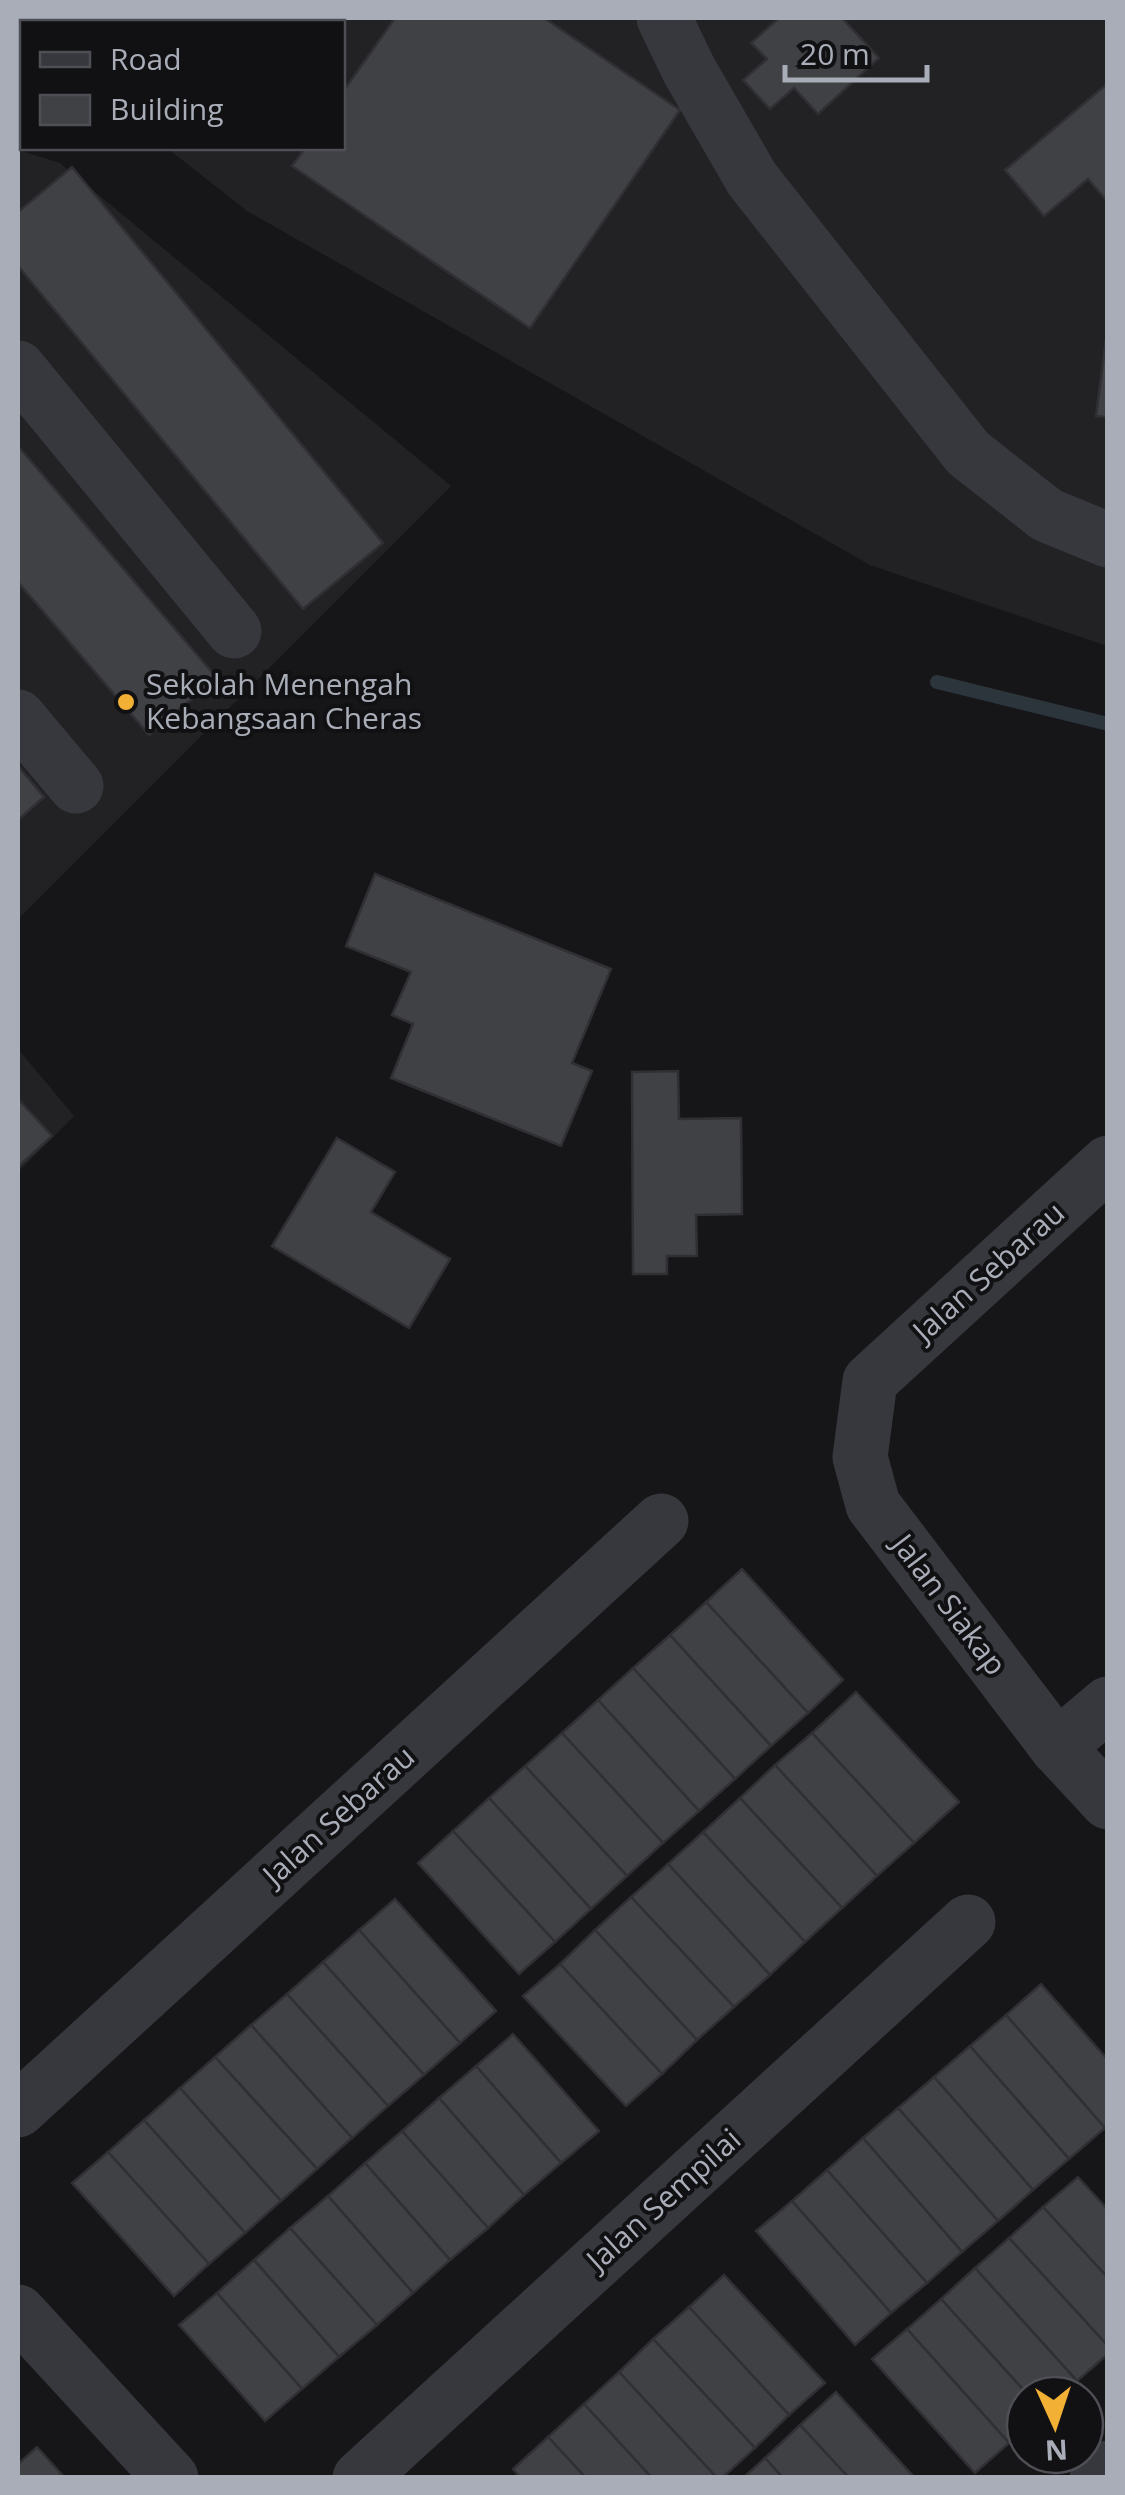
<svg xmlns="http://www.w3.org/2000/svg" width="1125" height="2495" font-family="'Open Sans',sans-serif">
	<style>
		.built { fill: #222225 }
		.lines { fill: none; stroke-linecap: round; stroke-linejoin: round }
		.stream { stroke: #2c353c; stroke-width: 14 }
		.building { fill: #404145; stroke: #303034; stroke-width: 2.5 }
		.minor { stroke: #37383d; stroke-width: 55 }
		.poi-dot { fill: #f2b134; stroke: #111113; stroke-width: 4 }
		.labels { text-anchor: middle; stroke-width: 8; stroke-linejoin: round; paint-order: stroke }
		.poi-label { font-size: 30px; fill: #a8adb8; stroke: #111113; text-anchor: start }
		.street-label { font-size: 30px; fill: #a8adb8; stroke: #111113 }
	</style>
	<rect width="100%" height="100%" fill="#161618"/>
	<!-- built -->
	<g class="built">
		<path d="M18 18H1107V646L870 565 247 211 167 148H342V22H22V33L18 29Z"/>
		<path d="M18 150 60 163 451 486 18 919Z"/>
		<path d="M18 1049 74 1116 18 1172Z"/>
	</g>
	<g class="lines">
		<!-- stream -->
		<path class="stream" d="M937 682 1108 724"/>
	</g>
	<!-- building -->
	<g class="building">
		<path d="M395 18H544L680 110 530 328 292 166 305 148H342V93Z"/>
		<path d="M779 18H842L879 58 818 114 794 88 770 109 743 80 767 59 751 43Z"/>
		<path d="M1107 84 1108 202 1088 179 1044 216 1005 170Z"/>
		<path d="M72 167 383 543 303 609 18 266V212Z"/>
		<path d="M1107 331H1108V417L1096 416Z"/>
		<path d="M18 446 217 678 149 735 18 582Z"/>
		<path d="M18 766 44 797 18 820Z"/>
		<path d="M375 874 611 969 572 1063 592 1071 561 1146 391 1078 413 1024 392 1015 411 972 346 946Z"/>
		<path d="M678 1071 679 1119 741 1118 742 1214 696 1215 697 1256H667V1274H633L632 1072Z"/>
		<path d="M18 1099 52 1136 18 1167Z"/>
		<path d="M337 1138 395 1172 371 1212 450 1259 409 1328 272 1246Z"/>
		<path d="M742 1569 843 1680 808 1713 706 1602Z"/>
		<path d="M706 1602 808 1713 771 1746 670 1635Z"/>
		<path d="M670 1635 771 1746 735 1779 633 1668Z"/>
		<path d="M633 1668 735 1779 699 1811 598 1700Z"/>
		<path d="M856 1692 959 1802 914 1843 812 1733Z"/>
		<path d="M598 1700 699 1811 663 1843 562 1733Z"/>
		<path d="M562 1733 663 1843 627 1876 525 1766Z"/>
		<path d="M812 1733 914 1843 877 1876 775 1765Z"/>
		<path d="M775 1765 877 1876 842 1908 740 1798Z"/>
		<path d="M525 1766 627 1876 591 1909 489 1798Z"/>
		<path d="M489 1798 591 1909 555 1942 453 1831Z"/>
		<path d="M740 1798 842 1908 805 1942 703 1832Z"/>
		<path d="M453 1831 555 1942 519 1974 418 1863Z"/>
		<path d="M703 1832 805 1942 770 1975 668 1864Z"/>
		<path d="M668 1864 770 1975 734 2007 631 1897Z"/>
		<path d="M631 1897 734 2007 697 2040 595 1930Z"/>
		<path d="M395 1899 496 2011 460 2043 359 1930Z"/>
		<path d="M359 1930 460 2043 424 2075 323 1962Z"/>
		<path d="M595 1930 697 2040 662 2074 560 1964Z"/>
		<path d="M323 1962 424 2075 388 2106 287 1994Z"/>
		<path d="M560 1964 662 2074 626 2106 523 1996Z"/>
		<path d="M1041 1984 1108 2060V2126L1105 2128 1006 2015Z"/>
		<path d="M287 1994 388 2106 352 2138 251 2025Z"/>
		<path d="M1006 2015 1105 2128 1069 2159 970 2046Z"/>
		<path d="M251 2025 352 2138 317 2169 215 2057Z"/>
		<path d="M513 2034 599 2131 561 2163 476 2066Z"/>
		<path d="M970 2046 1069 2159 1033 2190 934 2077Z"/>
		<path d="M215 2057 317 2169 281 2201 180 2088Z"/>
		<path d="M476 2066 561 2163 524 2195 439 2098Z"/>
		<path d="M934 2077 1033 2190 998 2221 898 2108Z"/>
		<path d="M180 2088 281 2201 245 2233 144 2120Z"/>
		<path d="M439 2098 524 2195 488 2228 402 2131Z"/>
		<path d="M898 2108 998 2221 962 2252 863 2138Z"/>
		<path d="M144 2120 245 2233 209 2264 108 2152Z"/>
		<path d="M402 2131 488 2228 450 2260 365 2163Z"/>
		<path d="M863 2138 962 2252 927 2283 827 2170Z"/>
		<path d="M108 2152 209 2264 174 2296 72 2183Z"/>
		<path d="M365 2163 450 2260 413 2293 328 2196Z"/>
		<path d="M827 2170 927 2283 891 2313 792 2201Z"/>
		<path d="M1078 2177 1108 2210V2278L1043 2207Z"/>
		<path d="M328 2196 413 2293 377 2325 290 2228Z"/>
		<path d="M792 2201 891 2313 855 2345 756 2231Z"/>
		<path d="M1043 2207 1108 2278V2346L1009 2238Z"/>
		<path d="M290 2228 377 2325 339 2357 254 2260Z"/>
		<path d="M1009 2238 1108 2346V2354L1077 2381 975 2268Z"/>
		<path d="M254 2260 339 2357 302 2389 217 2293Z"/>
		<path d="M975 2268 1077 2381 1062 2395H1028L941 2299Z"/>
		<path d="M724 2275 825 2383 789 2415 689 2307Z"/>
		<path d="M217 2293 302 2389 265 2421 179 2325Z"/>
		<path d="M941 2299 1028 2395H1025V2428L1009 2443 907 2329Z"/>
		<path d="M689 2307 789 2415 755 2448 653 2339Z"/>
		<path d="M907 2329 1009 2443 975 2473 872 2359Z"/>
		<path d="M653 2339 755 2448 722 2478H717L619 2372Z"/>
		<path d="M619 2372 717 2478H652L584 2404Z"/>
		<path d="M836 2392 915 2478H849L800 2425Z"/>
		<path d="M584 2404 652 2478H586L548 2437Z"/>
		<path d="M800 2425 849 2478H783L765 2458Z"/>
		<path d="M548 2437 586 2478H521L513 2469Z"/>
		<path d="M37 2447 65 2478H18V2464Z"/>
		<path d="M765 2458 783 2478H743Z"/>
	</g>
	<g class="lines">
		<!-- minor -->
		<g class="minor">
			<path d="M191 18 199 22"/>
			<path d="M664 18 689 70 752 179 968 453 1047 515 1108 540"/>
			<path d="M18 368 234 631"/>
			<path d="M18 717 76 786"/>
			<path d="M1108 1163 870 1381 860 1457 873 1505 1057 1747 1108 1802"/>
			<path d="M1057 1747 1108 1704"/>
			<path d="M18 2110 661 1521"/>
			<path d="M18 2312 171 2478"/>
			<path d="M360 2478 968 1922"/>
			<path d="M1097 2478 1108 2468"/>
		</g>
	</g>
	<!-- markers -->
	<circle class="poi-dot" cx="126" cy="702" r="10"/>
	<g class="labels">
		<!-- poi labels -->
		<g class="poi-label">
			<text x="146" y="695">Sekolah Menengah<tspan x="146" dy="34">Kebangsaan Cheras</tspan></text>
		</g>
		<!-- street labels -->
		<g class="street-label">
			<text transform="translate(989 1272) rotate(-42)" y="10">Jalan Sebarau</text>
			<text transform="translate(949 1605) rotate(53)" y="10">Jalan Siakap</text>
			<text transform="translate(339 1816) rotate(-42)" y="10">Jalan Sebarau</text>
			<text transform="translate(664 2200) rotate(-42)" y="10">Jalan Sempilai</text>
		</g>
	</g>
	<!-- border -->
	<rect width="1125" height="2495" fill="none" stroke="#a8adb8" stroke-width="40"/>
	<!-- legend -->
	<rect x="20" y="20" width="325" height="130" fill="#111113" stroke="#4d4f55" stroke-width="2.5"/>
	<rect x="40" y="52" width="50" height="15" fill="#37383d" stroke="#4d4f55" stroke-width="2.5"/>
	<text x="110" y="70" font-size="30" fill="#a8adb8">Road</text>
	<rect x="40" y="95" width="50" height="30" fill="#404145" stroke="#4d4f55" stroke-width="2.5"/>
	<text x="110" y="120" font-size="30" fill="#a8adb8">Building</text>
	<!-- north arrow -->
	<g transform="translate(1055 2425) rotate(177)"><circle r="48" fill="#111113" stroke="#4d4f55" stroke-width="2.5"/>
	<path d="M0-8L18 38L0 25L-18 38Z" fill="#f2b134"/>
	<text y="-15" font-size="28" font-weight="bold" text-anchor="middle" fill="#a8adb8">N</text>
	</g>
	<!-- scale -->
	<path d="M785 65v15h142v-15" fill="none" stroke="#a8adb8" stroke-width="5"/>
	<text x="800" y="65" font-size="30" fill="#a8adb8" stroke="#111113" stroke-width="8" paint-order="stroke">20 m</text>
</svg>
